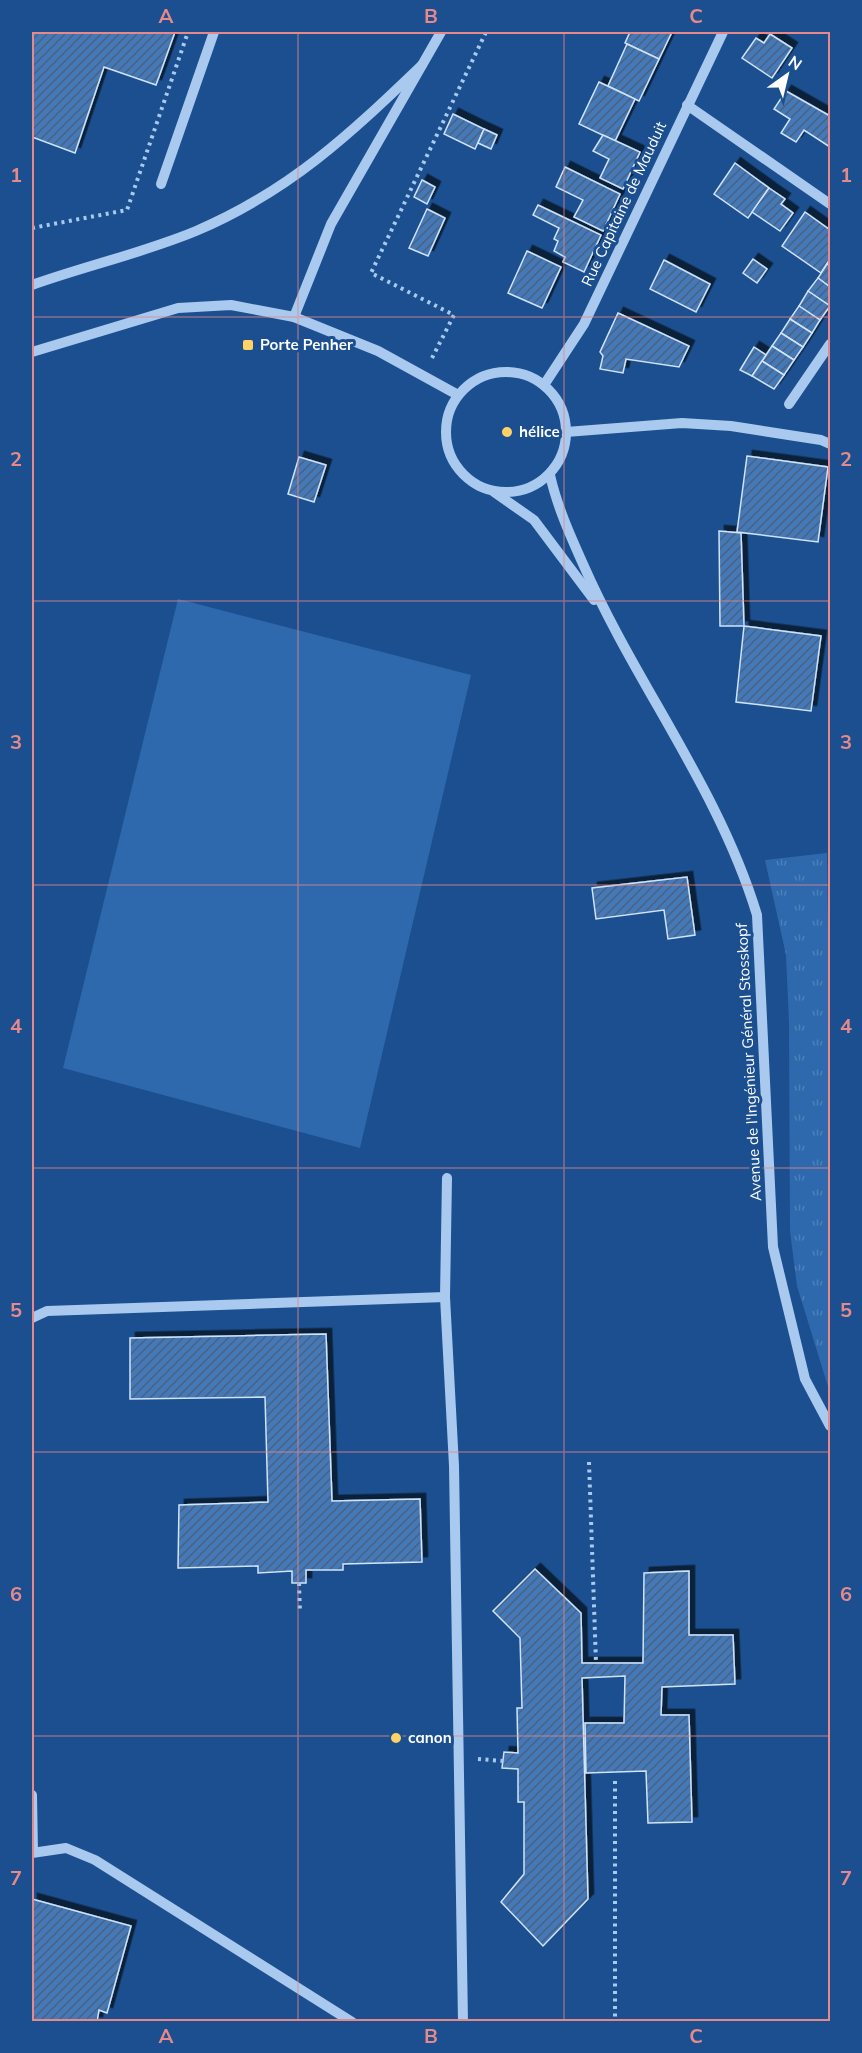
<svg xmlns="http://www.w3.org/2000/svg" width="862" height="2053" font-family="Mulish,sans-serif">
	<style>
		.grass { fill: url(#grass-tufts) }
		.garden { fill: #2e69ad }
		.building { fill: url(#building-hatch); stroke: #cfe3fa; stroke-width: 1.5; filter: url(#shadow) }
		.lines { fill: none; stroke-linecap: round; stroke-linejoin: round }
		.path { stroke: #a9c9ee; stroke-width: 4; stroke-dasharray: 3 4.5; stroke-linecap: butt }
		.minor { stroke: #a9c9ee; stroke-width: 10 }
		.grid { fill: none; stroke: #e88989; stroke-width: 1.5; stroke-opacity: 0.55 }
		.poi-dot { fill: #ffd166; stroke: #1b4f8f; stroke-width: 2 }
		.labels { text-anchor: middle; stroke-width: 6; stroke-linejoin: round; paint-order: stroke }
		.street-label { font-size: 15px; fill: #fff; stroke: #1b4f8f }
		.poi-label { font-size: 15px; font-weight: bold; fill: #fff; stroke: #1b4f8f; text-anchor: start }
		.neatline { fill: none; stroke: #e88989; stroke-width: 2 }
		.grid-label { font-size: 20px; text-anchor: middle; font-weight: bold; fill: #e88989 }
	</style>
	<defs>
		<pattern id="grass-tufts" width="24" height="20" patternUnits="userSpaceOnUse" patternTransform="scale(1.5)"><rect width="24" height="20" fill="#2e69ad"/><path d="M3 7l-1-3M5 7V3M7 7l1-3M15 17l-1-3M17 17v-4M19 17l1-3" fill="none" stroke="#4d80b9"/></pattern>
		<pattern id="building-hatch" width="6" height="6" patternUnits="userSpaceOnUse" patternTransform="scale(1.5)"><rect width="6" height="6" fill="#4478b7"/><path d="M-1 1l2-2M0 6l6-6M5 7l2-2" fill="none" stroke="#486282"/></pattern>
		<filter id="shadow"><feDropShadow dx="5.5" dy="-5.5" stdDeviation="0" flood-color="#0009"/></filter>
	</defs>
	<rect width="100%" height="100%" fill="#1b4f8f"/>
	<!-- grass -->
	<path class="grass" d="M827 853 830 1068V1393L797 1286 790 1231 789 1022 786 955 765 860Z"/>
	<!-- garden -->
	<path class="garden" d="M178 599 471 675 360 1148 63 1068Z"/>
	<!-- building -->
	<g class="building">
		<path d="M32 32H175L156 85 104 67 75 153 32 137Z"/>
		<path d="M630 32H672L659 59 625 43Z"/>
		<path d="M770 34 792 48 772 78 742 58 756 38 764 43Z"/>
		<path d="M627 44 659 59 639 101 608 86Z"/>
		<path d="M599 82 635 99 615 141 579 124Z"/>
		<path d="M786 91 830 116V147L804 130 796 142 781 133 790 119 774 109Z"/>
		<path d="M453 114 484 129 475 149 444 134Z"/>
		<path d="M484 129 497 135 491 149 478 143Z"/>
		<path d="M603 135 640 152 623 189 600 178 609 159 593 151Z"/>
		<path d="M735 163 769 188 748 218 714 194Z"/>
		<path d="M565 167 620 194 603 231 574 217 583 200 556 187Z"/>
		<path d="M422 180 435 187 427 204 414 197Z"/>
		<path d="M769 188 785 199 781 204 793 213 780 231 752 212Z"/>
		<path d="M538 205 601 235 584 272 563 262 565 257 554 251 558 241 554 239 559 228 533 215Z"/>
		<path d="M427 209 445 218 428 256 409 248Z"/>
		<path d="M805 212 830 230V259L821 273 782 246Z"/>
		<path d="M527 251 561 267 542 308 508 293Z"/>
		<path d="M753 259 767 269 757 283 743 273Z"/>
		<path d="M664 260 710 284 696 312 650 289Z"/>
		<path d="M827 264 830 266V287L818 278Z"/>
		<path d="M818 278 830 287V306L808 291Z"/>
		<path d="M808 291 830 306 820 320 799 306Z"/>
		<path d="M799 306 820 320 812 333 790 319Z"/>
		<path d="M618 313 689 346 679 367 626 359 623 373 600 369 603 356 600 352Z"/>
		<path d="M790 319 812 333 803 347 781 333Z"/>
		<path d="M781 333 803 347 794 360 772 346Z"/>
		<path d="M772 346 794 360 784 375 762 361Z"/>
		<path d="M754 347 766 355 752 376 740 370Z"/>
		<path d="M762 361 784 375 774 389 752 376Z"/>
		<path d="M747 456 828 467 818 542 737 532Z"/>
		<path d="M299 457 326 465 314 502 288 494Z"/>
		<path d="M719 531 741 533 744 626H720Z"/>
		<path d="M744 626 821 636 811 711 736 702Z"/>
		<path d="M687 877 695 935 668 939 664 910 596 919 592 888Z"/>
		<path d="M326 1334 332 1501 420 1499 422 1562 343 1564V1570H306V1583H292V1571L258 1573V1566L178 1568 179 1505 268 1502 265 1397 130 1399V1338Z"/>
		<path d="M535 1569 581 1613 582 1663H643L644 1573 689 1571V1635H733L735 1684 662 1687 661 1715H689L692 1822 648 1823 646 1771 586 1773 585 1723H624L625 1676 582 1678 588 1899 543 1946 501 1902 524 1874V1802H518V1769L502 1768 504 1752 518 1753 517 1708H522L520 1638 493 1611Z"/>
		<path d="M32 1899 131 1926 107 2013 99 2010 97 2022H32Z"/>
	</g>
	<g class="lines">
		<!-- path -->
		<g class="path">
			<path d="M32 228 127 210 188 32"/>
			<path d="M432 358 454 315 371 273 486 32"/>
			<path d="M589 1462 596 1663"/>
			<path d="M299 1583 300 1613"/>
			<path d="M478 1759 503 1761"/>
			<path d="M615 1781V2022"/>
		</g>
		<!-- minor -->
		<g class="minor">
			<path d="M687 105 830 204"/>
			<path d="M161 184 214 32"/>
			<path d="M32 285C85 266 143 253 196 231 290 191 350 134 422 65"/>
			<path d="M294 317 331 224 441 32"/>
			<path d="M32 352 178 308 231 305 294 317 378 351 458 395"/>
			<circle cx="506" cy="432" r="60"/>
			<path d="M544 385 584 324 723 32"/>
			<path d="M789 404 830 344"/>
			<path d="M566 432 682 423 731 426 821 440 830 444"/>
			<path d="M550 475C557 506 570 535 583 564 636 685 719 789 757 915L773 1247 805 1379 830 1426"/>
			<path d="M494 492 534 520 594 600"/>
			<path d="M447 1178 445 1297 454 1466 463 2022"/>
			<path d="M32 1318 47 1311 445 1297"/>
			<path d="M32 1795 33 1852"/>
			<path d="M32 1853 66 1848 95 1860 352 2022"/>
		</g>
	</g>
	<!-- grid -->
	<path class="grid" d="M298 32V2022M564 32V2022M32 317H830M32 601H830M32 885H830M32 1168H830M32 1452H830M32 1736H830"/>
	<!-- markers -->
	<g class="poi-dot">
		<rect x="242" y="339" width="12" height="12" rx="3"/>
		<circle cx="507" cy="432" r="6"/>
		<circle cx="396" cy="1738" r="6"/>
	</g>
	<g class="labels">
		<!-- street labels -->
		<g class="street-label">
			<text transform="translate(624 204) rotate(-65)" y="5">Rue Capitaine de Mauduit</text>
			<text transform="translate(749 1062) rotate(-93)" y="5">Avenue de l'Ingénieur Général Stosskopf</text>
		</g>
		<!-- poi labels -->
		<g class="poi-label">
			<text x="260" y="350">Porte Penher</text>
			<text x="519" y="437">hélice</text>
			<text x="408" y="1743">canon</text>
		</g>
	</g>
	<!-- border -->
	<rect width="862" height="2053" fill="none" stroke="#1b4f8f" stroke-width="66"/>
	<!-- north arrow -->
	<g transform="translate(787 75) rotate(34)" stroke="#1b4f8f" stroke-width="4.5" paint-order="stroke">
	<path d="M0-4.5L10 22L0 15L-10 22Z" fill="#ffffff"/>
	<text y="-9" font-size="16" font-weight="bold" text-anchor="middle" fill="#ffffff">N</text>
	</g>
	<rect x="33" y="33" width="796" height="1987" class="neatline"/>
	<g class="grid-label">
		<text x="166" y="23">A</text>
		<text x="431" y="23">B</text>
		<text x="696" y="23">C</text>
		<text x="16" y="182">1</text>
		<text x="846" y="182">1</text>
		<text x="16" y="466">2</text>
		<text x="846" y="466">2</text>
		<text x="16" y="749">3</text>
		<text x="846" y="749">3</text>
		<text x="16" y="1033">4</text>
		<text x="846" y="1033">4</text>
		<text x="16" y="1317">5</text>
		<text x="846" y="1317">5</text>
		<text x="16" y="1601">6</text>
		<text x="846" y="1601">6</text>
		<text x="16" y="1885">7</text>
		<text x="846" y="1885">7</text>
		<text x="166" y="2043">A</text>
		<text x="431" y="2043">B</text>
		<text x="696" y="2043">C</text>
	</g>
</svg>
